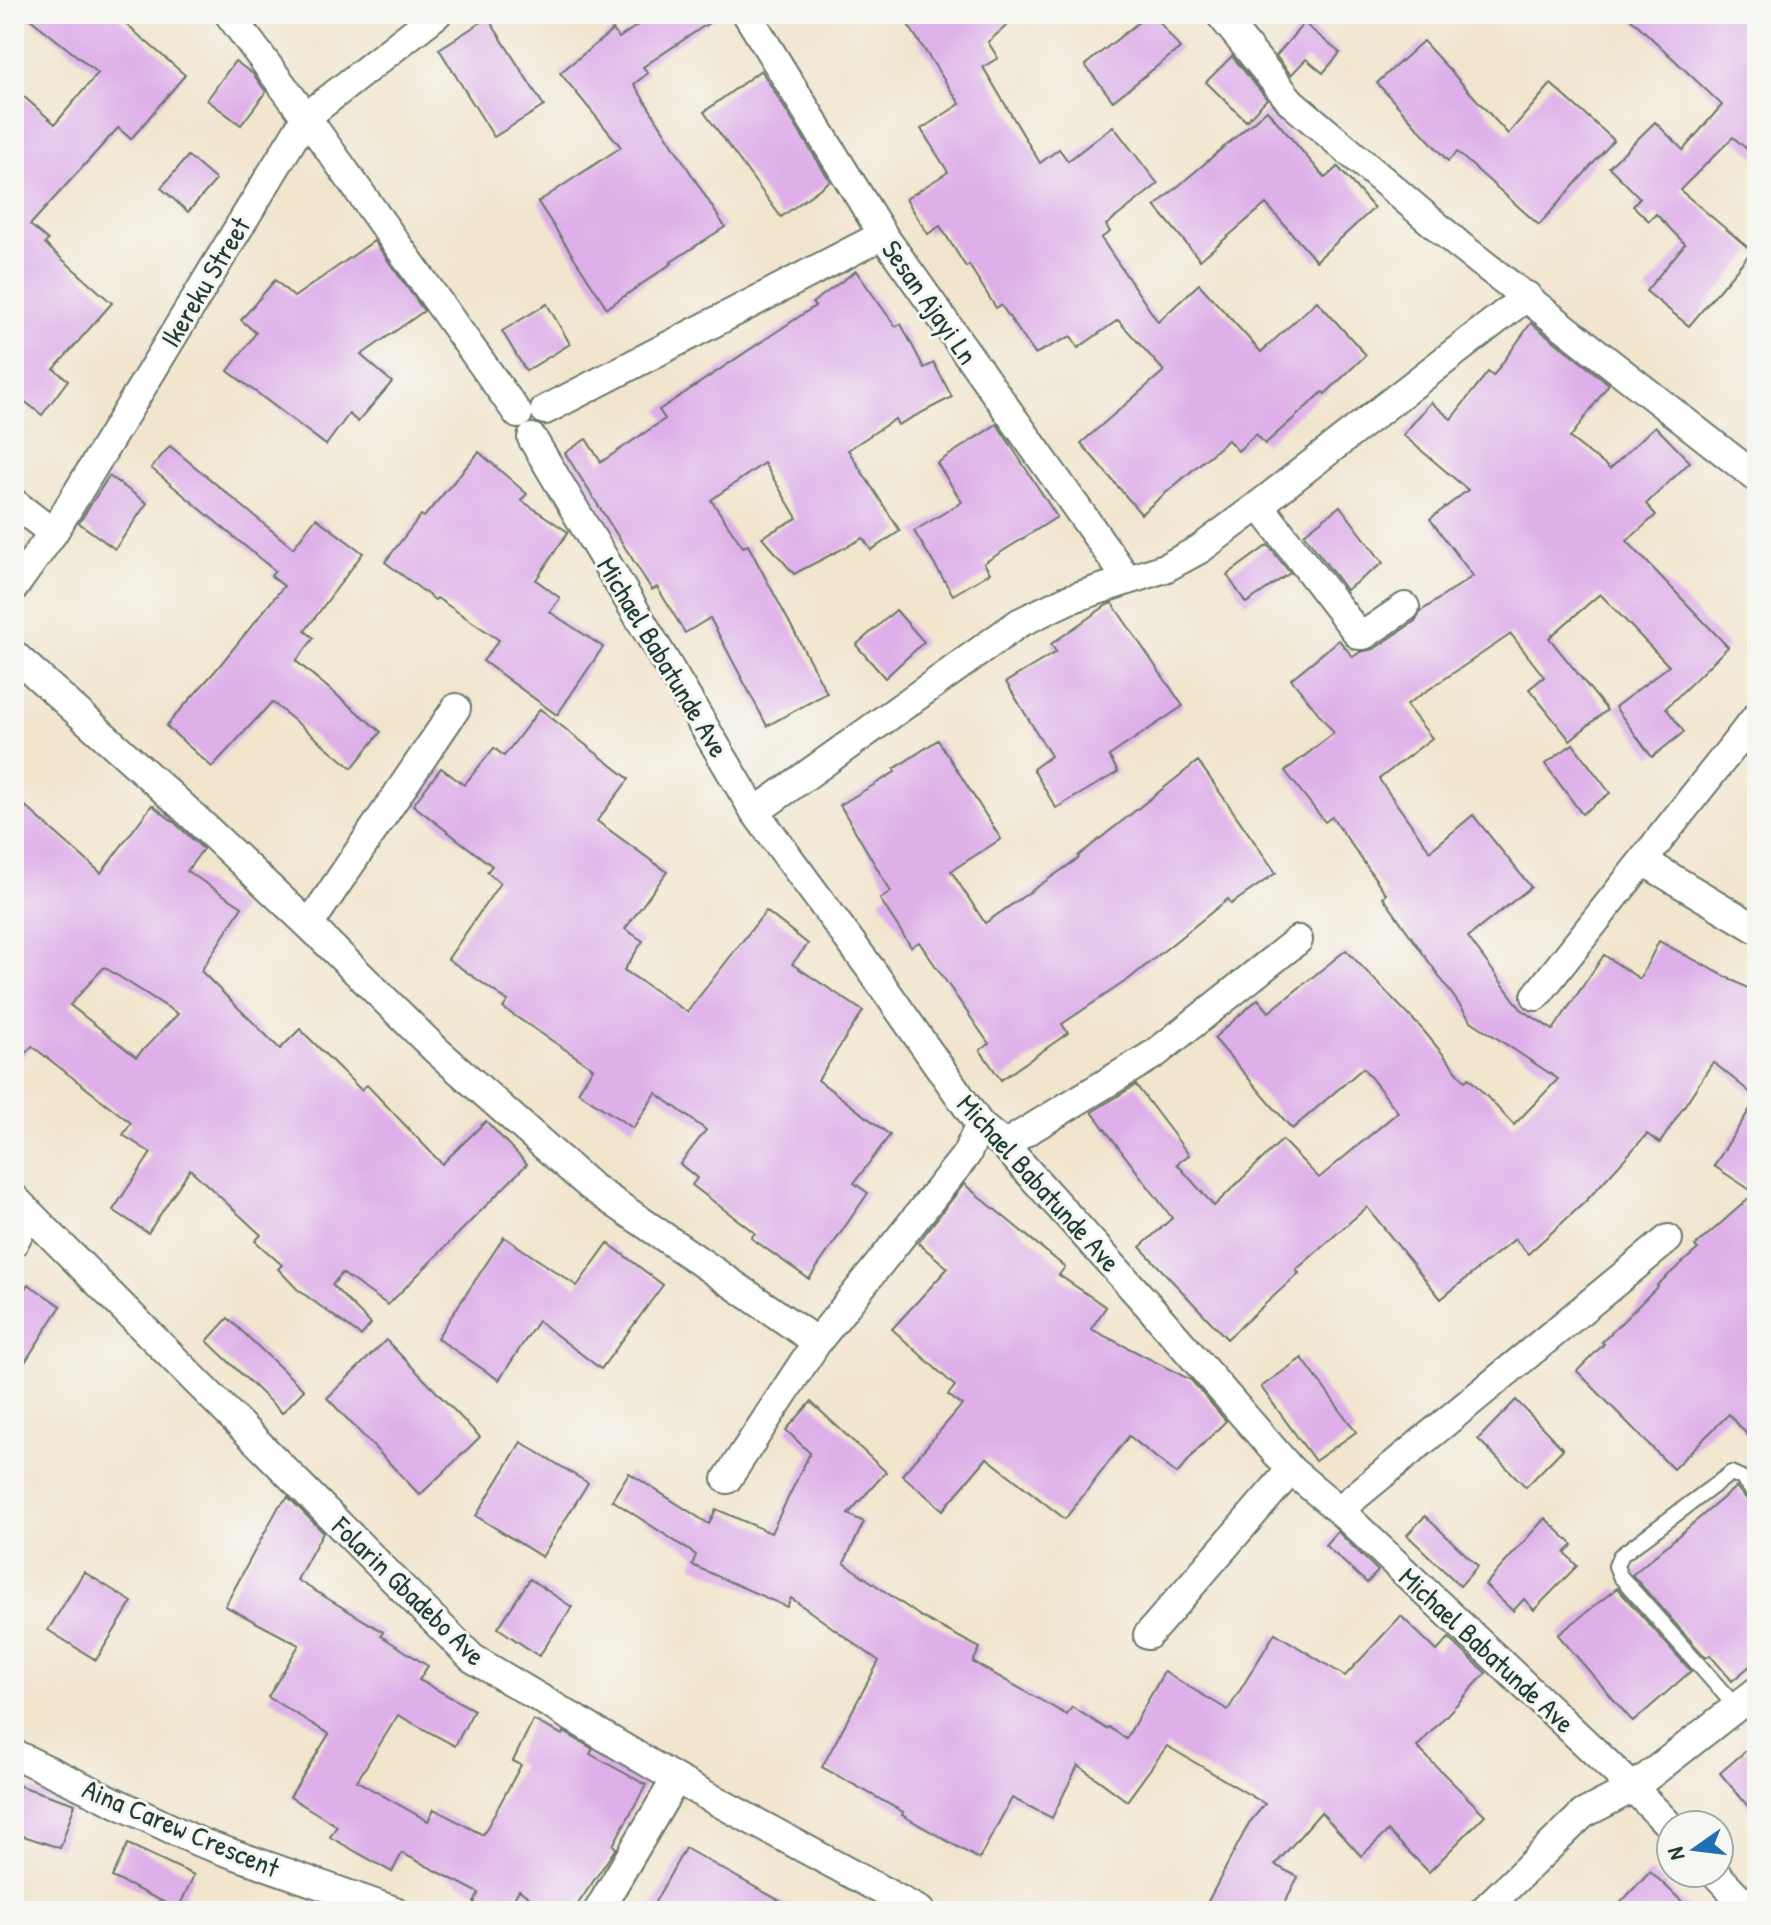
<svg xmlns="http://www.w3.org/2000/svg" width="1771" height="1925" font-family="'Patrick Hand',sans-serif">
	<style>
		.building { fill: #deafe9; fill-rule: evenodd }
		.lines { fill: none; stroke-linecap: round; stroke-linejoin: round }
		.service-casing { stroke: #69786a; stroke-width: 18 }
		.minor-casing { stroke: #69786a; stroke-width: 32 }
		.service { stroke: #fff; stroke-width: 14 }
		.minor { stroke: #fff; stroke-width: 28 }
		.labels { text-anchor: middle; stroke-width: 6; stroke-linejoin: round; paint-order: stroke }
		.street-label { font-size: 28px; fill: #1f3d34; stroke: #f6f6f2 }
	</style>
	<rect width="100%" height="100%" fill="#f6f6f2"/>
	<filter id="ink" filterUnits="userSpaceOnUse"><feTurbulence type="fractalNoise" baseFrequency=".0125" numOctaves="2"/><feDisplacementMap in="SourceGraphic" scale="16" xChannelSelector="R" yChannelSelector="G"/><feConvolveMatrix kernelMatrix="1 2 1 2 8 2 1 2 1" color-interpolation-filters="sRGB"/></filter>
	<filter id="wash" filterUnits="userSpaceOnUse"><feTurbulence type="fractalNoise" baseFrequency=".006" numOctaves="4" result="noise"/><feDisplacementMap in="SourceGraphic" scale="32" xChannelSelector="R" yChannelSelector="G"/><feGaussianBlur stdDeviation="1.8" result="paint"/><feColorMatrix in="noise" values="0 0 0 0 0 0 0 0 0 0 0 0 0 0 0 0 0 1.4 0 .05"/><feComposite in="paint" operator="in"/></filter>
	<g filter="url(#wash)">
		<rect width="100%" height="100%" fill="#f2e5ce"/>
		<g id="blocks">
			<!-- building -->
			<g class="building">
				<path d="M24 14H114L185 75 131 139 118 128 30 225 48 240 45 244 112 303 54 369 68 380 42 415 14 393V88L55 124 98 73Z"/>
				<path d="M654 14H722L643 67 648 73 634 84 725 227 671 262 672 263 607 308 538 202 621 147 560 73 613 30 619 38Z"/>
				<path d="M901 14H1020L988 42 998 58 983 67 1040 163 1059 149 1068 161 1113 126 1158 184 1106 225 1110 232 1101 238 1158 322 1199 284 1261 352 1317 301 1366 355 1325 394 1323 392 1265 444 1256 434 1238 451 1228 440 1141 514 1081 443 1164 371 1118 320 1078 348 1071 336 1035 354 1001 305 996 308 969 265 966 267 940 226 928 234 906 199 948 172 921 129 960 104Z"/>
				<path d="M1149 14H1153L1180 48 1113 101 1085 65Z"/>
				<path d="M1626 14H1745L1757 25V158L1733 137 1680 190 1752 251 1689 326 1646 291 1685 244 1656 214 1649 221 1633 206 1640 198 1609 167 1655 122 1683 150 1722 105Z"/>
				<path d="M488 18 544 106 494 137 439 49Z"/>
				<path d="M1304 23 1340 53 1323 73 1306 59 1291 75 1276 56Z"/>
				<path d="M1423 41 1508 134 1551 84 1614 140 1539 225 1457 152 1448 161 1377 83Z"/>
				<path d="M1232 56 1267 99 1246 121 1206 82Z"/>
				<path d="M235 61 253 74 266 92 241 125 207 100Z"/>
				<path d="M761 70 830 181 781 217 704 112Z"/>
				<path d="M1267 110 1325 178 1338 167 1374 208 1316 261 1266 204 1200 260 1155 206Z"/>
				<path d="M188 156 216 180 188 212 161 188Z"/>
				<path d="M374 241 424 311 361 355 392 382 358 422 349 414 326 445 228 371 256 333 241 320 275 280 294 297Z"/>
				<path d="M856 271 896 327 901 324 924 368 934 363 952 397 898 425 895 419 848 450 900 531 871 550 863 538 794 574 762 537 797 518 764 463 711 500 743 547 748 545 827 693 767 726 710 618 685 633 657 587 652 590 565 453 586 439 601 462 665 419 659 410 815 306 812 303Z"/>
				<path d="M547 304 570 344 526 371 502 331Z"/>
				<path d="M1531 323 1609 384 1570 438 1610 469 1655 426 1690 462 1646 504 1656 515 1627 541 1728 647 1666 708 1684 732 1652 757 1615 707 1669 666 1600 594 1549 638 1607 710 1570 740 1529 689 1544 677 1511 634 1406 705 1432 738 1379 779 1430 851 1473 815 1531 887 1468 937 1521 1009 1553 1030 1604 955 1640 979 1659 941 1757 993V1098L1713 1062 1660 1143 1647 1134 1586 1201 1528 1254 1515 1239 1441 1299 1367 1207 1296 1270 1299 1273 1227 1339 1140 1247 1172 1218 1092 1112 1136 1085 1189 1155 1177 1164 1214 1206 1282 1140 1319 1178 1398 1112 1363 1068 1292 1129 1214 1038 1258 999 1269 1012 1346 950 1423 1030 1465 1081 1469 1078 1514 1125 1558 1079 1471 1021 1383 897 1386 894 1332 817 1325 822 1285 771 1334 733 1291 679 1339 640 1353 657 1360 652 1374 649 1415 621 1421 611 1473 576 1430 519 1468 490 1403 435 1431 402 1451 419 1488 372 1493 376Z"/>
				<path d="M997 424 1057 517 984 563 990 573 953 595 914 531 962 502 937 463Z"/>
				<path d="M170 446 293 548 316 518 363 553 305 631 314 638 296 661 381 732 352 768 272 702 212 767 166 726 216 670 284 586 271 576 275 571 151 468Z"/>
				<path d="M479 452 527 494 521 500 568 532 536 580 560 598 550 612 603 647 557 715 483 661 499 640 437 598 435 600 385 562 421 515 424 517Z"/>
				<path d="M109 476 147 503 115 549 79 523Z"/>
				<path d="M1340 506 1383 563 1346 590 1304 534Z"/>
				<path d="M1268 545 1290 573 1246 603 1227 575Z"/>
				<path d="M1112 603 1183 706 1109 756 1118 772 1056 808 1033 769 1051 756 1006 682 1056 652 1051 644 1107 605Z"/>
				<path d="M896 610 924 642 885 678 856 645Z"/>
				<path d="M540 709 629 779 597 821 667 872 625 929 643 941 624 970 687 1012 766 911 808 944 792 964 863 1011 818 1080 890 1135 854 1183 868 1193 809 1279 751 1238 755 1233 692 1185 697 1178 680 1164 706 1130 656 1093 633 1128 578 1092 593 1068 503 1008 508 1001 448 959 500 883 487 872 492 866 413 805 441 768 464 785 494 748 504 756Z"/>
				<path d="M938 740 1001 839 951 871 985 923 1079 858 1078 856 1198 761 1276 873 1231 904 1228 899 1129 979 1062 1024 1068 1033 1001 1080 980 1050 989 1044 919 942 911 947 880 899 891 892 840 805 895 772 894 769Z"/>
				<path d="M1573 744 1610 793 1582 814 1545 764Z"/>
				<path d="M14 796 101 873 152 805 174 822 203 849 187 871 242 907 201 971 280 1049 300 1029 361 1090 367 1085 442 1164 486 1121 527 1164 388 1305 342 1273 332 1285 371 1324 361 1336 297 1289 278 1269 282 1265 255 1241 261 1235 190 1169 148 1233 113 1210 151 1153 123 1135 131 1123 32 1046 14 1066ZM104 967 178 1014 136 1057 70 1005Z"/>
				<path d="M1757 1098V1446L1729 1414 1673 1469 1577 1371 1604 1344 1602 1342 1658 1286 1657 1285 1698 1249 1695 1246 1755 1193 1714 1166Z"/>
				<path d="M964 1184 1065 1267 1059 1275 1106 1307 1091 1329 1191 1380 1226 1421 1197 1450 1177 1474 1129 1436 1065 1519 987 1458 943 1510 902 1475 962 1405 948 1395 955 1386 892 1329 948 1268 918 1243Z"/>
				<path d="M504 1237 577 1286 608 1243 663 1285 601 1369 538 1321 499 1380 437 1338Z"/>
				<path d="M28 1284 61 1306 14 1379V1306Z"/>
				<path d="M228 1318 304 1390 282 1413 207 1341Z"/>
				<path d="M386 1340 480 1437 420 1495 327 1398Z"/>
				<path d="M1302 1358 1356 1432 1315 1461 1261 1387Z"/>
				<path d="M1516 1400 1563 1449 1526 1487 1478 1439Z"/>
				<path d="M811 1402 886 1472 848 1514 864 1522 844 1563 923 1618 980 1648 973 1662 1067 1715 1072 1707 1107 1729 1109 1727 1126 1739 1164 1672 1228 1710 1275 1633 1345 1676 1401 1616 1437 1651 1449 1638 1486 1673 1417 1747 1485 1815 1429 1872 1388 1831 1361 1856 1321 1812 1275 1865 1298 1877 1280 1911H1203L1249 1823 1265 1804 1167 1746 1127 1801 1078 1765 1052 1818 1012 1798 979 1859 902 1815 903 1812 822 1767 879 1661 791 1598 787 1607 692 1565 696 1555 612 1500 629 1473 709 1524 716 1509 771 1533 810 1453 786 1430Z"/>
				<path d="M521 1442 588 1483 542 1557 476 1516Z"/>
				<path d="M1736 1487 1750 1503 1757 1506V1660L1732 1681 1710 1655 1706 1658 1632 1575Z"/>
				<path d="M288 1497 323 1532 297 1580 383 1632 381 1636 428 1666 419 1680 474 1710 455 1746 398 1715 357 1781 428 1821 434 1809 483 1835 521 1765 513 1761 533 1720 563 1735 564 1732 593 1749 590 1754 646 1785 613 1845 616 1848 573 1911H548L519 1890 507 1911H489L474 1903 479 1893 402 1853 392 1872 330 1837 337 1826 290 1797 329 1734 268 1697 299 1645 225 1606 279 1506Z"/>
				<path d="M1425 1516 1478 1566 1460 1586 1407 1535Z"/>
				<path d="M1545 1518 1573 1545 1565 1553 1577 1566 1534 1610 1524 1599 1513 1611 1485 1585Z"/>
				<path d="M1337 1531 1378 1571 1367 1583 1325 1545Z"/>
				<path d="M84 1572 132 1602 96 1660 48 1630Z"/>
				<path d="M530 1579 572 1607 539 1656 498 1628Z"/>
				<path d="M1617 1588 1691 1671 1633 1722 1558 1635Z"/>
				<path d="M1757 1741V1817L1720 1773Z"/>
				<path d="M14 1784 75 1804 60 1848 14 1833Z"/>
				<path d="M128 1844 194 1875 178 1909 112 1877Z"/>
				<path d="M685 1848 798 1911H650Z"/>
				<path d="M1650 1871 1692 1911H1613Z"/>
			</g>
		</g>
	</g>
	<g filter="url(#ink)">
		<use href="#blocks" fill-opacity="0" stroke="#69786a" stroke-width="2"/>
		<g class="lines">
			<defs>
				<path id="service" d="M1736 1707 1620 1576 1616 1566 1620 1556 1731 1473 1742 1478 1757 1496"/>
				<g id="minor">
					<path d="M229 14 306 117 518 414"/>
					<path d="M747 14 883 235 1128 580"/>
					<path d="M1220 14 1291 102 1459 245 1757 478"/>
					<path d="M545 410 883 235"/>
					<path d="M532 438 755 812 872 971 980 1125 1004 1145 1149 1306 1291 1470 1339 1510 1633 1788 1671 1827"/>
					<path d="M14 503 53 533"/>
					<path d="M1259 505 1359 635H1364L1405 607"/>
					<path d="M14 587 53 533 306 117 437 14"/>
					<path d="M14 655 180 804 309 925 436 1050 590 1186 817 1342"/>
					<path d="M755 812 1019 623 1067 600 1165 568 1200 549 1259 505 1527 296"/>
					<path d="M1643 861 1757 929"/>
					<path d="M309 925 456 708"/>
					<path d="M1536 996 1757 716"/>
					<path d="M1004 1145 1156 1053 1298 940"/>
					<path d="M14 1198 472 1658 676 1779 920 1911"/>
					<path d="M14 1242 29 1213"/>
					<path d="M727 1479 817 1342 966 1155 980 1125"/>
					<path d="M1339 1510 1668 1239"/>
					<path d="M1148 1635 1291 1470"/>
					<path d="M14 1754 199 1842 395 1911"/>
					<path d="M1715 1873 1751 1911"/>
					<path d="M598 1911 676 1779"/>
					<path d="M1483 1911 1583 1814 1633 1788 1757 1691"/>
				</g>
			</defs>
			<!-- service casing -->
			<use href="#service" class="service-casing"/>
			<!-- minor casing -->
			<use href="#minor" class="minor-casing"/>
			<!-- service -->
			<use href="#service" class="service"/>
			<!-- minor -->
			<use href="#minor" class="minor"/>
		</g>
	</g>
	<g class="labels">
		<!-- street labels -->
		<g class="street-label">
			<text transform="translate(205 282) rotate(-59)" y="10">Ikereku Street</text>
			<text transform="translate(930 302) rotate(55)" y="10">Sesan Ajayi Ln</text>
			<text transform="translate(663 657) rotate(59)" y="10">Michael Babatunde Ave</text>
			<text transform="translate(1039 1183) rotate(48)" y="10">Michael Babatunde Ave</text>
			<text transform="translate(409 1591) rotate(44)" y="10">Folarin Gbadebo Ave</text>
			<text transform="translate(1487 1650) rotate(43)" y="10">Michael Babatunde Ave</text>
			<text transform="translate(181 1828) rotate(23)" y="10">Aina Carew Crescent</text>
		</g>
	</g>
	<!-- margin -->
	<rect width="1771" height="1925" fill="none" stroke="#f6f6f2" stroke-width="48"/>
	<!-- north arrow -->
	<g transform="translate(1695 1849) rotate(256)"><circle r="38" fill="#f6f6f2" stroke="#a0aca6" stroke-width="2"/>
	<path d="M0-6L14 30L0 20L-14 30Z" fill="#1f6fb2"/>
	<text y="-12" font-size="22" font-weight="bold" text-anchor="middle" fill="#1f3d34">N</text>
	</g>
</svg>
